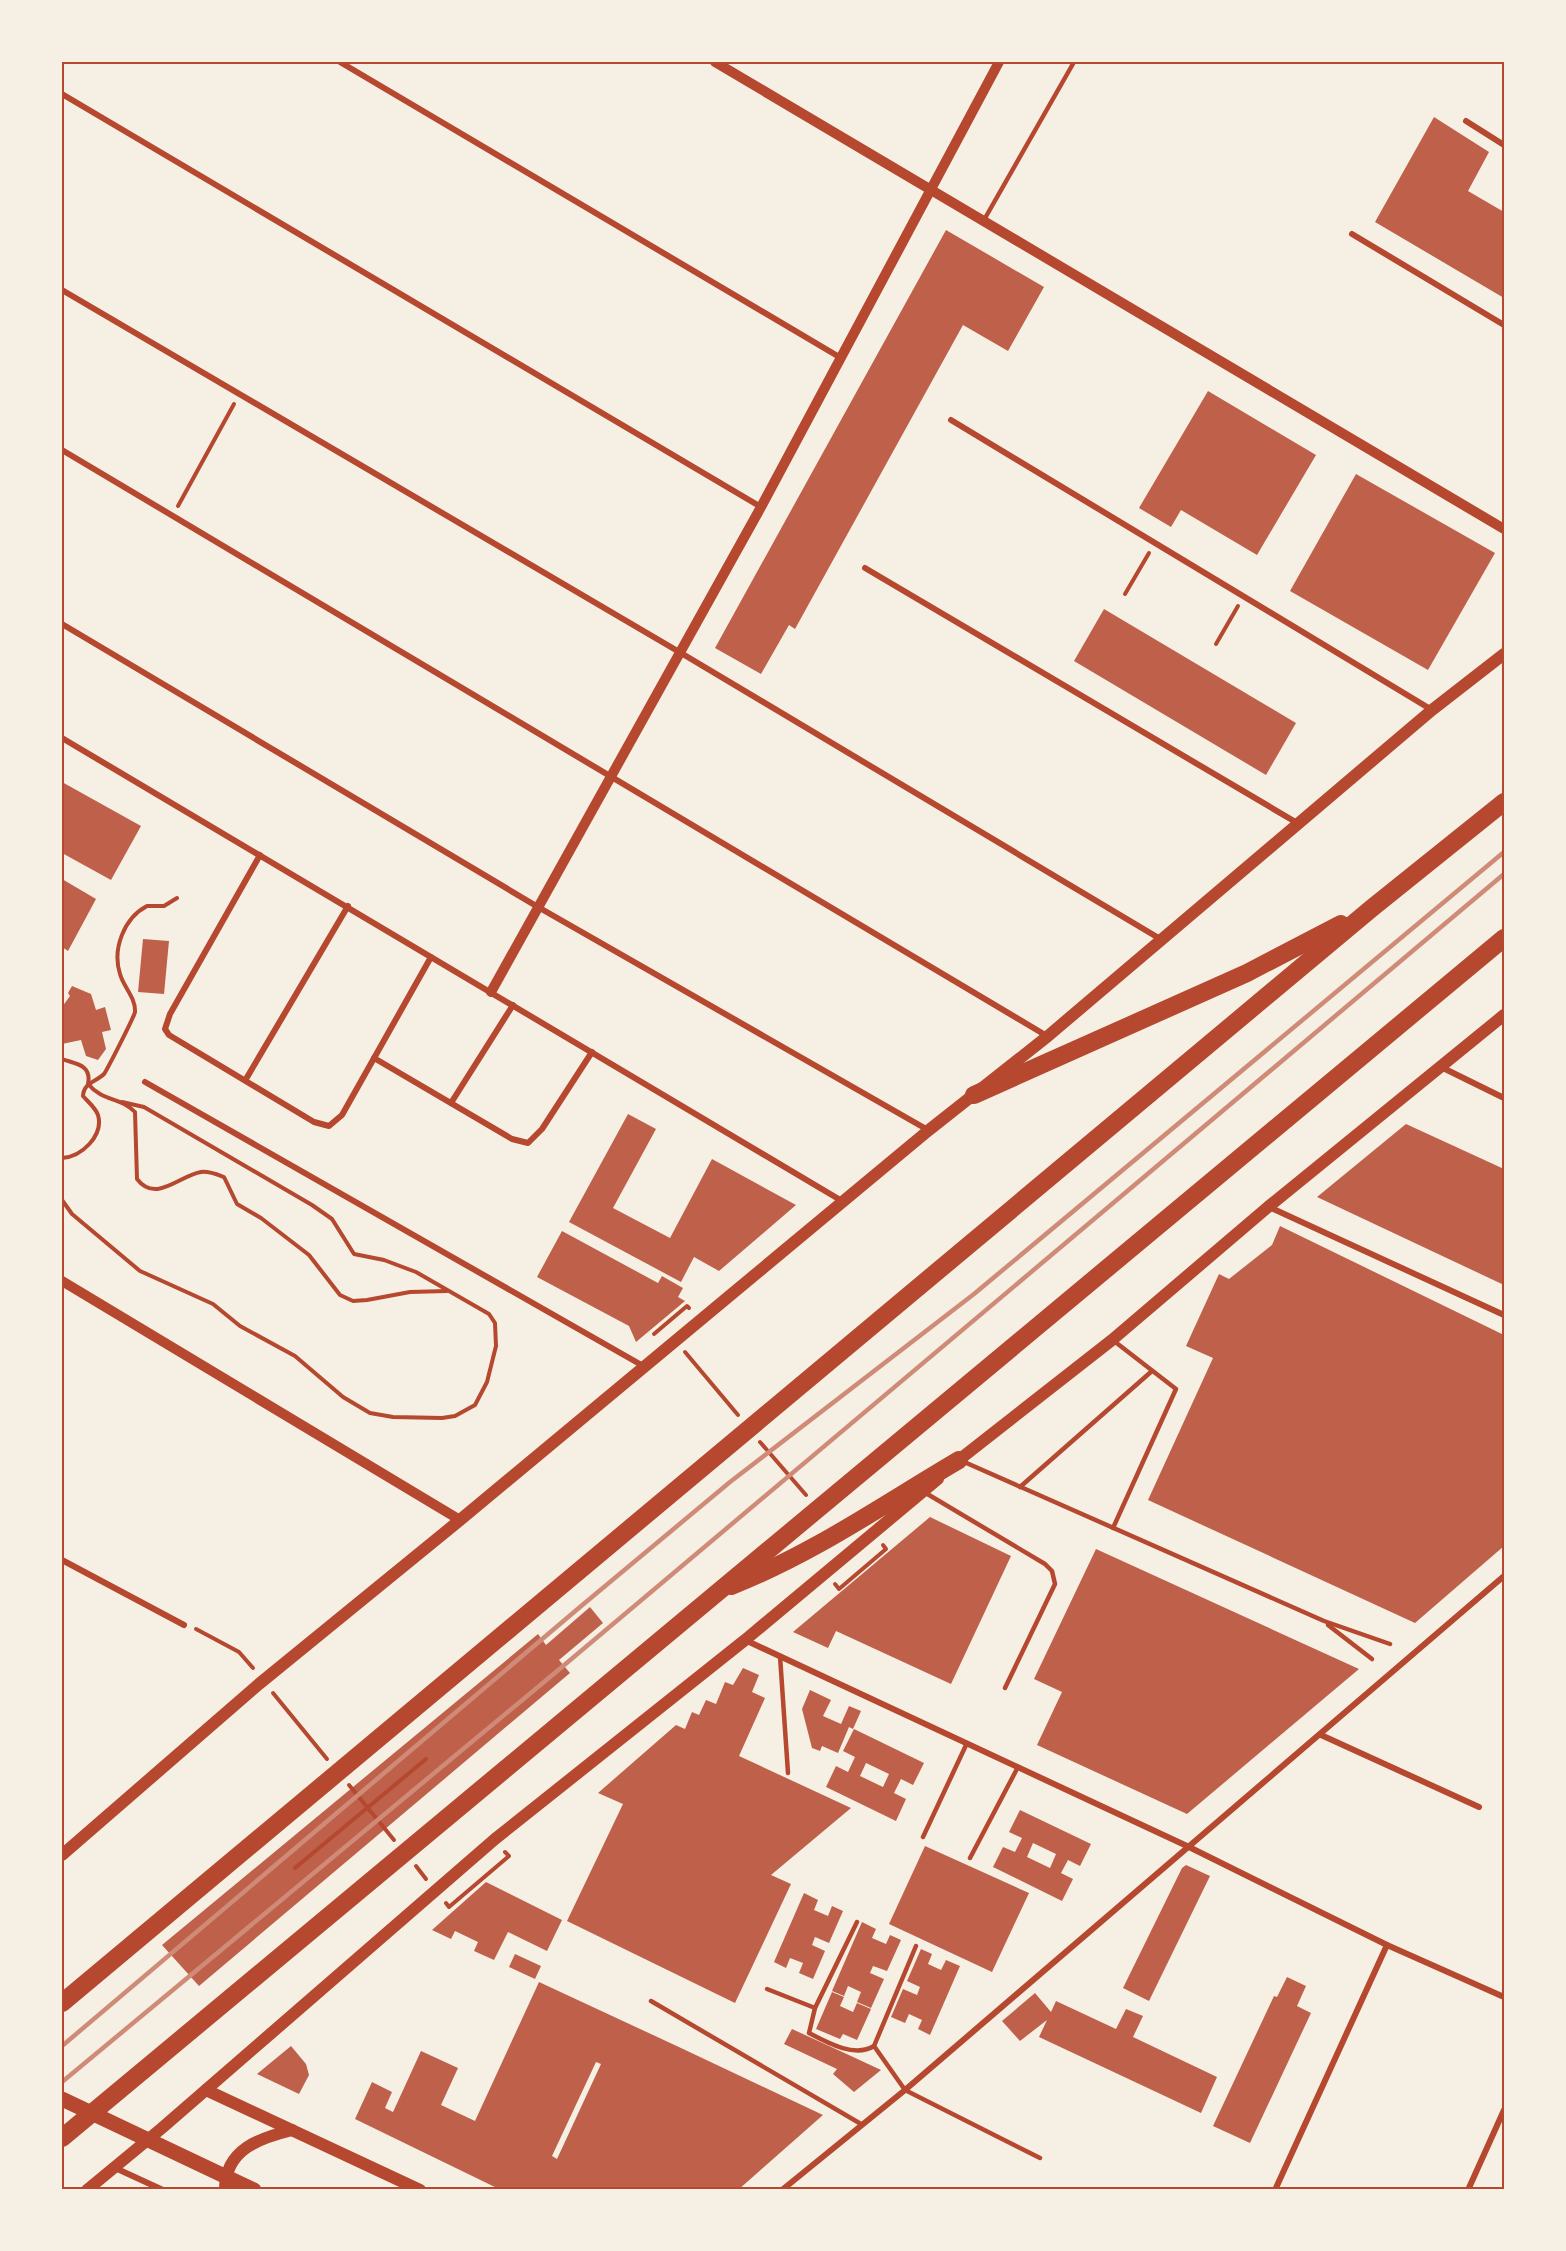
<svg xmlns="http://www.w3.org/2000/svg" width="1566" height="2251" font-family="'Exo 2',sans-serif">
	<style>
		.building { fill: #bf614a; fill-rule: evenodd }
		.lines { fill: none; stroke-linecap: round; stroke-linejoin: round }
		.path { stroke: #b5482f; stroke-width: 4 }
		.service { stroke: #b5482f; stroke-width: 4.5 }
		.minor { stroke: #b5482f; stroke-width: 6 }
		.tertiary { stroke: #b5482f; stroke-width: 10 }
		.secondary { stroke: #b5482f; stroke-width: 12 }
		.primary { stroke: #b5482f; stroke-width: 15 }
		.motorway { stroke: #b5482f; stroke-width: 18 }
		.rail { stroke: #cf8b77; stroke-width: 4.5 }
		.neatline { fill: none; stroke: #b5482f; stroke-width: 2 }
	</style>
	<rect width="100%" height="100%" fill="#f6efe4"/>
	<!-- building -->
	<g class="building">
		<path d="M1434 117 1489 152 1468 191 1504 212V298L1375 222Z"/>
		<path d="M946 230 1044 287 1008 351 963 325 795 629 789 625 761 674 715 648Z"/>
		<path d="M1208 391 1316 455 1257 555 1181 510 1171 527 1139 508Z"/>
		<path d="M1356 474 1495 553 1428 670 1290 591Z"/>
		<path d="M1104 609 1296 723 1266 775 1074 661Z"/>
		<path d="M62 782 141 826 111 880 62 853Z"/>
		<path d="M62 879 96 899 68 951 62 947Z"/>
		<path d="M143 939 169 941 164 994 138 992Z"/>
		<path d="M72 986 91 994 96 1010 105 1007 111 1030 102 1032 106 1049 98 1060 86 1056 81 1040 62 1044V1007L70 996 68 993Z"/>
		<path d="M628 1114 656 1129 613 1208 670 1238 712 1159 796 1205 719 1271 694 1257 681 1282 569 1222Z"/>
		<path d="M1406 1124 1504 1169V1285L1317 1197Z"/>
		<path d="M1280 1226 1504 1335V1546L1415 1623 1148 1500 1213 1358 1186 1346 1219 1274 1229 1279 1272 1245Z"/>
		<path d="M562 1231 658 1283 662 1276 683 1288 678 1297 685 1301 636 1342 629 1326 537 1277Z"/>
		<path d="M930 1517 1011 1556 951 1684 836 1631 828 1648 793 1632Z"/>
		<path d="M1096 1549 1359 1669 1187 1814 1037 1745 1062 1692 1034 1679Z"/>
		<path d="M590 1607 603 1623 559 1660 570 1673 199 1986 162 1945 538 1634 546 1645Z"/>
		<path d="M743 1668 759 1675 752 1692 765 1698 739 1756 851 1808 771 1875 791 1884 735 2003 567 1921 623 1804 598 1793 676 1725 685 1729 692 1712 699 1715 706 1700 716 1704 725 1682 733 1685Z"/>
		<path d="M810 1690 831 1700 823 1716 841 1724 849 1706 861 1711 853 1729 849 1727 838 1753 822 1746 820 1751 812 1748 802 1709Z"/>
		<path d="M854 1729 924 1763 913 1785 901 1779 894 1793 906 1799 896 1821 826 1787 836 1766 848 1772 855 1757 843 1751ZM866 1763 889 1774 883 1787 860 1776Z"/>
		<path d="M1020 1810 1091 1844 1080 1866 1068 1860 1061 1873 1073 1879 1062 1901 993 1867 1003 1847 1015 1852 1022 1838 1009 1832ZM1033 1843 1056 1854 1050 1868 1027 1857Z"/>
		<path d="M925 1846 1029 1893 992 1972 889 1924Z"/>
		<path d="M1186 1865 1210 1876 1149 2001 1123 1988 1182 1868Z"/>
		<path d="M486 1882 562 1920 547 1951 508 1932 494 1960 474 1951 478 1942 455 1931 451 1939 432 1930Z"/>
		<path d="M804 1893 818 1900 814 1910 828 1916 832 1906 843 1911 829 1943 815 1937 812 1945 825 1951 813 1979 799 1973 803 1963 790 1958 786 1968 774 1962Z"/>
		<path d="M862 1922 876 1929 872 1938 886 1944 890 1935 901 1940 887 1971 873 1966 870 1973 884 1979 871 2008 857 2002 861 1992 848 1986 844 1996 832 1991Z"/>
		<path d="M921 1949 932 1954 928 1964 941 1970 946 1960 960 1966 930 2035 918 2029 922 2020 909 2014 905 2023 891 2017 903 1989 917 1995 920 1987 907 1981Z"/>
		<path d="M515 1954 541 1966 535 1979 509 1967Z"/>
		<path d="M1287 1977 1306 1986 1297 2006 1311 2013 1250 2143 1213 2126 1274 1996 1277 1997Z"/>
		<path d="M539 1982 681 2048 823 2115 738 2190H501L355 2119 372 2082 392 2092 385 2108 393 2112 421 2051 458 2068 441 2105 475 2121ZM596 2062 601 2064 557 2159 552 2156Z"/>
		<path d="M832 1992 844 1997 840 2006 853 2012 857 2003 871 2009 857 2040 843 2034 840 2039 816 2029Z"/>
		<path d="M1035 1993 1051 2012 1056 2001 1116 2029 1126 2009 1143 2016 1133 2037 1217 2077 1201 2113 1039 2037 1047 2020 1020 2041 1002 2021Z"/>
		<path d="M792 2029 851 2056 881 2070 854 2092 833 2074 837 2069 784 2044Z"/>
		<path d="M291 2046 306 2064 309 2075 299 2094 257 2074Z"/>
	</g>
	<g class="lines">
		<!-- path -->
		<g class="path">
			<path d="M178 506 234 404"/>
			<path d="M1125 594 1149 553"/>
			<path d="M1216 644 1238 606"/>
			<path d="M62 1059C75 1064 92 1064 88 1084 103 1102 121 1097 135 1112L137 1179C156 1204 180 1175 201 1172 209 1171 216 1174 224 1177L237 1204 261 1218 309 1255 340 1295 353 1301 367 1300 410 1292 447 1291"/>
			<path d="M62 1158C81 1157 104 1136 98 1115 95 1107 88 1102 83 1096 84 1082 96 1082 104 1074 107 1070 134 1017 135 1012 136 998 123 986 120 974 112 949 124 918 147 906H164L177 898"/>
			<path d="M62 1200 72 1214 140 1271 213 1304 240 1326 295 1356 343 1397 370 1413 393 1417 442 1418 455 1416 475 1405 487 1382 496 1346 495 1323 489 1314 416 1272 384 1260 354 1254 332 1219 312 1205 144 1107 122 1102"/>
			<path d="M654 1334 687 1306 689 1308"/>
			<path d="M685 1352 738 1415"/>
			<path d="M760 1442 806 1495"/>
			<path d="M835 1584 839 1589 886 1549 883 1545"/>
			<path d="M196 1629 239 1652 253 1668"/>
			<path d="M273 1693 327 1759"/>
			<path d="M349 1785 394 1840"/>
			<path d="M416 1866 426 1879"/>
			<path d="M295 1868 426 1759"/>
			<path d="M446 1903 449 1907 509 1856 505 1852"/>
		</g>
		<!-- service -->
		<g class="service">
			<path d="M984 220 1074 62"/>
			<path d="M962 1461 1324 1621 1390 1644"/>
			<path d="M1020 1487 1152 1371"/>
			<path d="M924 1492 1045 1564 1052 1571 1055 1584 1005 1688"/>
			<path d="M1113 1528 1176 1389 1114 1341"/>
			<path d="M1328 1625 1372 1659"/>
			<path d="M780 1656 788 1773"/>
			<path d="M923 1837 967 1743"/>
			<path d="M970 1858 1018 1767"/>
			<path d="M857 1922 815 2008 809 2033C828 2043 855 2058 874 2046L905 2090 1040 2158"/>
			<path d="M767 1989 815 2008"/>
			<path d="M651 2001 861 2124"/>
			<path d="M874 2046 916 1946"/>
		</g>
		<!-- minor -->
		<g class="minor">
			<path d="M340 62 841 358"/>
			<path d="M62 94 761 507"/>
			<path d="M1466 121 1504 145"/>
			<path d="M1352 234 1504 325"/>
			<path d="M62 290 681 653 1162 940"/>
			<path d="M951 420 1432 710"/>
			<path d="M62 450 1047 1036"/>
			<path d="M865 568 1299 824"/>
			<path d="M62 624 538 907 928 1130"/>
			<path d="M62 738 842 1201"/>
			<path d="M260 855 170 1014 165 1029 169 1035 314 1122 329 1126 342 1115 431 957"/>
			<path d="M374 1058 512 1139 528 1143 542 1129 592 1052"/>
			<path d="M1441 1067 1504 1098"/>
			<path d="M246 1079 348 906"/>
			<path d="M145 1082 645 1367"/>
			<path d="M451 1103 513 1005"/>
			<path d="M1269 1207 1504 1315"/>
			<path d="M62 1560 184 1625"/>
			<path d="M745 1640 1187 1846 1387 1945 1504 1997"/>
			<path d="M1321 1735 1479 1807"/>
			<path d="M113 2167 163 2190"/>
			<path d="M782 2190 905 2090 1504 1576"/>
			<path d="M1275 2190 1387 1945"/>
			<path d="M1468 2190 1504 2110"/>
		</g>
		<!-- tertiary -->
		<g class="tertiary">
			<path d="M715 62 1504 529"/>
			<path d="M491 992 761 507 999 62"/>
			<path d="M62 1281 460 1520"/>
		</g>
		<!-- secondary -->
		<g class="secondary">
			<path d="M955 1463 1112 1340 1268 1207 1504 1015"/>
			<path d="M62 1855 259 1684 460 1520 929 1130 1048 1036 1432 710 1504 654"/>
			<path d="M206 2090 420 2190"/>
			<path d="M87 2190 162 2128 495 1839 745 1640 938 1479"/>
			<path d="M225 2190C225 2149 260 2138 292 2130"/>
		</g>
		<!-- primary -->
		<path class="primary" d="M62 2099 254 2190"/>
		<!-- motorway -->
		<g class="motorway">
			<path d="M974 1095 1247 973 1341 924"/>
			<path d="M731 1586C813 1554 884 1504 959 1460"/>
			<path d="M62 2003 1372 908 1504 802"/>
			<path d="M62 2138 1504 938"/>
		</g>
		<!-- rail -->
		<g class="rail">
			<path d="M62 2046 580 1607 730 1482 974 1294 1504 852"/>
			<path d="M62 2082 556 1672 1504 874"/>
		</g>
	</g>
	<!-- border -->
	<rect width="1566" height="2251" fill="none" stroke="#f6efe4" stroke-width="126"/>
	<rect x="63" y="63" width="1440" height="2125" class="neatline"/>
</svg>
